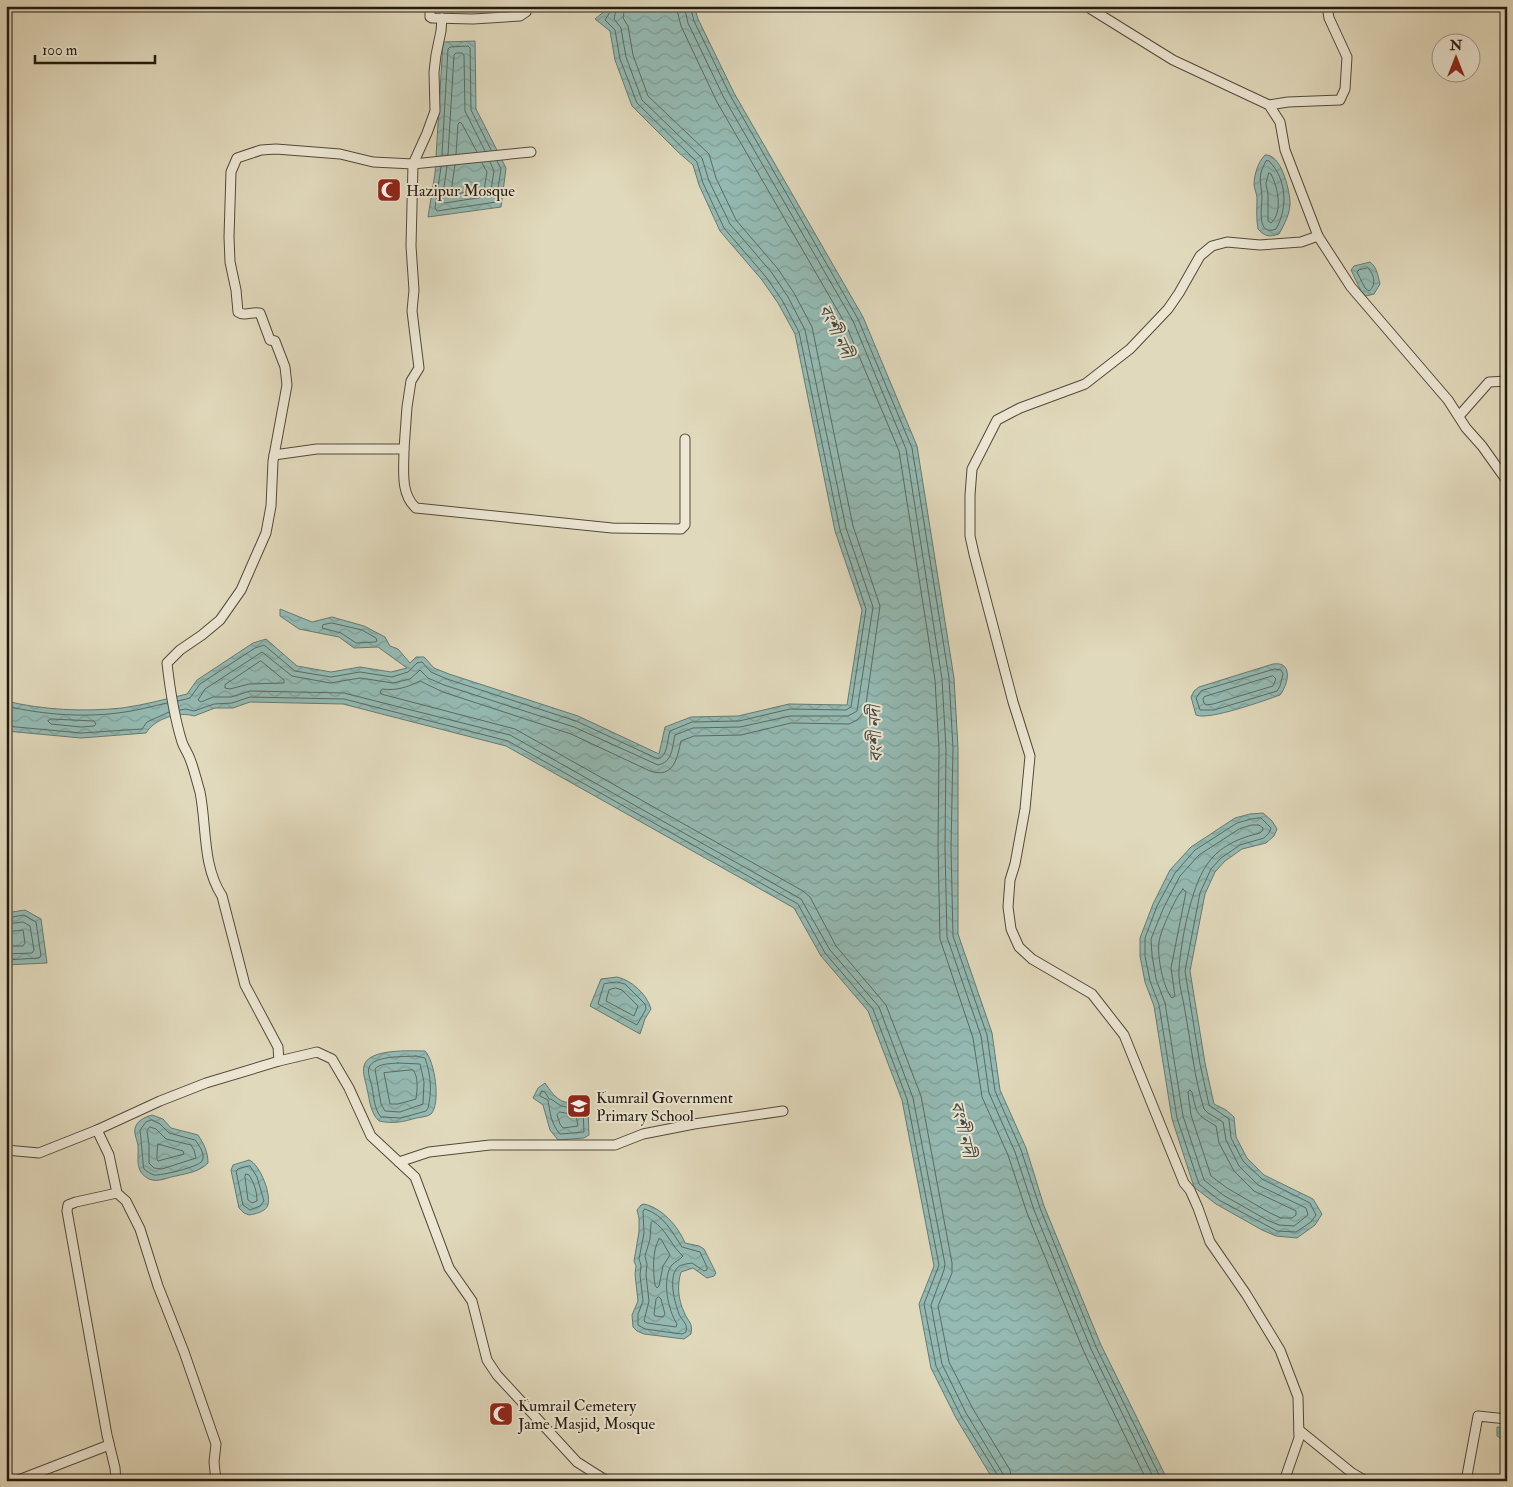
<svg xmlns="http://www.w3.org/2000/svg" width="1513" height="1487" font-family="'IM FELL Double Pica','Noto Serif Bengali',serif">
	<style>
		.water { fill: url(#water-waves); stroke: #667a71 }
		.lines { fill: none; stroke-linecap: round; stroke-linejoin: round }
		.shore { stroke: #5b6a61; stroke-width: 1 }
		.minor-casing { stroke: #524a3a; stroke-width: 11 }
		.minor { stroke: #ece6d3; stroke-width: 9 }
		.labels { text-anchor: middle; stroke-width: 4; stroke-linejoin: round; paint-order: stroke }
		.poi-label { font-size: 16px; fill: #221a0f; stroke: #ece6d3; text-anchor: start }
		.water-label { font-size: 18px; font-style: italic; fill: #444a40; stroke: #ece6d3 }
	</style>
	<defs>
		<pattern id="water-waves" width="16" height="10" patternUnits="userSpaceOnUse" patternTransform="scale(1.25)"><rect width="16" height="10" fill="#94bab3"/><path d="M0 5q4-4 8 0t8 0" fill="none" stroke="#7f9f99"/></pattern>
	</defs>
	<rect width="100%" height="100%" fill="#e1d9bc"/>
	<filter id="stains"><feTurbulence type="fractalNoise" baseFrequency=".004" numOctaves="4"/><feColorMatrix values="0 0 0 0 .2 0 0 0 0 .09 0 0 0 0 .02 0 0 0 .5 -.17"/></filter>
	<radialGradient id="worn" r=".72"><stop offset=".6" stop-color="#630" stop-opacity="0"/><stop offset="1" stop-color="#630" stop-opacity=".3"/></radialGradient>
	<!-- water -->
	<g class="water">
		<path d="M606 6H694L698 19 734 93 863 317 917 446 954 678 958 748V934L992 1033 1000 1090 1026 1148 1044 1206 1101 1345 1168 1481H994L956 1418 931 1368 919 1304 934 1266 902 1100 868 1011 821 956 794 908 506 746 343 704 250 702 233 708H215L194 716C179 711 154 719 146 733L81 738 6 731V701C43 710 84 712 122 708 144 705 166 699 187 694L197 680 253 643 266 639 297 666 331 672 360 667 391 672 407 668 378 647 354 648 339 637 299 629 280 616V609L312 622 332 617 364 626 385 637 390 646 398 649 410 663 416 657H424L434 668 449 674 578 716 659 754 665 727 691 717 738 716 789 704 847 705 862 610 835 531 795 334 778 303 762 280 720 231 699 185 693 165 678 152 632 106 615 60 610 31 595 19 606 10Z"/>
		<path d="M475 41 476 109 506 168 501 207 428 217 435 173 443 42Z"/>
		<path d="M1265 155C1281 154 1289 188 1290 201 1291 212 1284 225 1279 234 1270 237 1265 237 1258 229 1256 218 1257 208 1257 197 1256 193 1255 189 1254 185 1254 175 1258 162 1265 155Z"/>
		<path d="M1370 262C1377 267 1378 276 1380 284L1374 294 1366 296 1361 291 1351 270 1354 266Z"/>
		<path d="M1273 664C1294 661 1288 685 1280 695 1266 700 1208 721 1196 715L1191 697 1194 691 1199 687Z"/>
		<path d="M1263 813 1272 821 1277 829 1274 836 1266 843 1242 849 1225 861 1215 872 1205 894 1190 971 1205 1063 1214 1104 1226 1110 1234 1117 1236 1137 1247 1158 1264 1175 1313 1199 1322 1214 1315 1225 1297 1238 1276 1236 1262 1230 1216 1204 1194 1187 1172 1119 1154 1006 1145 982 1140 956V938L1153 904 1170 870 1191 847 1235 818 1250 814Z"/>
		<path d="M25 910 41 919 47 963 6 965V913Z"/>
		<path d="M617 977C631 980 647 994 651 1009L645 1019 640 1034 590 1006 601 979Z"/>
		<path d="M425 1051C435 1061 441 1104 431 1114 427 1117 421 1117 416 1118 403 1122 393 1124 379 1121 370 1112 370 1101 367 1089 366 1082 362 1073 364 1066 368 1048 411 1051 425 1051Z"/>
		<path d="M545 1083C550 1090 556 1100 565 1102 574 1104 582 1102 588 1108L589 1135 584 1138 558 1140 550 1130 543 1105 533 1098 538 1088Z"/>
		<path d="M152 1115 163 1119 171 1128 198 1135C204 1144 208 1152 208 1163 199 1172 188 1173 176 1176 168 1177 158 1183 149 1179 134 1171 139 1159 138 1145 137 1140 134 1134 135 1129 136 1121 145 1117 152 1115Z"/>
		<path d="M249 1160C260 1164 273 1197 267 1207 264 1212 255 1214 249 1215L244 1213 239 1208 231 1170 233 1165Z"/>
		<path d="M644 1204C662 1208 678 1226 685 1243L699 1246 704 1249 716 1273 714 1276 707 1278 693 1268 681 1272C677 1285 678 1299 684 1312 688 1322 693 1322 691 1334L684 1339 644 1334 637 1331 633 1327 632 1315 638 1301 635 1274 636 1266 634 1261 639 1232V1218L637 1210 641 1205Z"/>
		<path d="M1497 1427 1507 1428V1442L1497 1436Z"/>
	</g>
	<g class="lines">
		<!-- shore -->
		<g class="shore">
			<path d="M617 6 614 19 621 28 626 57 642 100 702 158 709 181 730 224 772 273 788 297 805 330 846 528 873 607 857 711 848 716H790L740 727 693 728 675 735C672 747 673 762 658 765L574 727 444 685 428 678 420 670 410 679 393 683 360 678 330 683 292 676 262 652 205 689 198 700 201 702 213 697H231L250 691 344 693 510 735 801 899 830 950 879 1007 913 1098 945 1264 944 1270 931 1305 942 1364 966 1413 1003 1474 1005 1481"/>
			<path d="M625 6 623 18 628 26 633 55 648 96 709 154 716 178 736 220 778 269 794 293 812 327 853 526 880 606 865 711 857 720 849 724 791 723 741 735 694 736 681 741C677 758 674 779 650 771L571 734 443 692 420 681C408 687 396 691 382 689L380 692 381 694 515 729 803 891 810 897 836 946 886 1005 921 1096 952 1263V1273L938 1306 949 1362 973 1409 1010 1470 1012 1481"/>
			<path d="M676 6 681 26 717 102 846 325 899 451 935 680 939 749 938 848 940 939 973 1038 982 1097 1008 1155 1027 1213 1084 1352 1147 1481"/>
			<path d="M684 6 688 23 724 98 853 321 906 449 942 679 946 749 945 848 947 937 981 1036 989 1093 1015 1152 1034 1210 1091 1349 1155 1481"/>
			<path d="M690 6 694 21 730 95 858 319 912 448 949 678 953 748 951 848 953 936 987 1035 995 1091 1021 1150 1040 1208 1096 1347 1162 1481"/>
			<path d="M456 154 458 124 460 122 462 124 477 152"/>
			<path d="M442 155 448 49 450 47 468 46 470 48 471 110 491 150"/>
			<path d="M448 155 454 55 456 53H462L464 55 465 111 485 151"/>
			<path d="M1269 161C1287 179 1288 208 1276 229 1256 237 1262 207 1262 197 1261 181 1257 177 1266 161Z"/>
			<path d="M455 165 451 192 454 194 484 190 487 172 482 163"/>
			<path d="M447 166 442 201 445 203 490 196 494 171 490 162"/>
			<path d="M441 167 435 208 437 211 496 202 501 169 497 161"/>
			<path d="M1269 173 1271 174C1278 188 1283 212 1271 223L1268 221V194L1266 184Z"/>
			<path d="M1368 268C1374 274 1377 285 1369 291L1365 288 1357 272 1359 270Z"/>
			<path d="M332 623 362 630 376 638 377 641 375 642 356 643 341 633 322 628 323 625Z"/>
			<path d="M261 661 284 680V683L249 684 230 689 225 688V685Z"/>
			<path d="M1275 669 1281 670 1283 674 1280 686 1277 691 1214 710H1200L1196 698 1201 691Z"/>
			<path d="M1273 676 1276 679 1273 686 1213 704 1206 705 1204 703 1203 699 1204 697Z"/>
			<path d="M178 701 190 698 200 684 255 648 264 645 295 671 331 677 360 672 392 677 408 672 417 663 422 662 431 672 447 679 576 721 658 759C668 756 667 740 670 731L692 722 739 721 790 709 846 710 851 707 866 609 840 530 799 332 782 300 766 277 724 228 703 183 697 162 637 103 620 59 615 30 605 20 610 12 611 6"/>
			<path d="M6 706C44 715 87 718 125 712 139 710 153 706 167 703"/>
			<path d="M180 710 186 709 194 711 214 704 232 703 250 697 344 699 508 741 798 904 825 953 873 1009 907 1099 939 1265 924 1304 936 1366 961 1416 998 1476V1481"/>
			<path d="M51 719 94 721 96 724 94 726 81 727 51 724 48 721Z"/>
			<path d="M6 726 81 733 142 729 147 722 169 712"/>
			<path d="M1261 818 1271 828 1269 833 1264 838 1240 845 1221 858 1211 869 1200 893 1185 971 1200 1064 1209 1105 1229 1119 1231 1138 1243 1161 1262 1179 1310 1203 1316 1215 1311 1222 1296 1232 1277 1231 1219 1200 1199 1184 1177 1118 1159 1005 1150 981 1145 956V938L1157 906 1175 873 1195 850 1237 823 1251 819Z"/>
			<path d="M1252 825H1259L1263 828V830L1260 833C1239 838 1219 846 1206 866 1191 888 1181 941 1179 969 1178 982 1183 998 1185 1011 1191 1043 1194 1077 1204 1109L1208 1113 1223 1122 1226 1140 1239 1166 1258 1185 1306 1208 1308 1215 1294 1226 1279 1225 1267 1220 1223 1195 1204 1180 1183 1116 1165 1003 1156 979 1152 955 1151 939 1163 909 1180 876 1199 855 1239 829Z"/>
			<path d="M1183 889 1186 892 1171 968 1175 996 1172 998C1163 988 1157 956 1159 942 1160 932 1176 896 1183 889Z"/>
			<path d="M6 918 24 915 36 922 41 956 39 958 6 960"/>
			<path d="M6 924 23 922 30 926 34 950 32 953 6 954"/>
			<path d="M6 932 23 930 25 943 23 946H6"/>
			<path d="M617 982 625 984 645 1004 646 1009 637 1025 598 1004 604 984Z"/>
			<path d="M616 988 622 990 638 1006 634 1016 606 1001 609 990Z"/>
			<path d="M416 1056 425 1058C431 1075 432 1091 428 1108L426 1111 401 1118 381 1117C374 1109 374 1097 372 1087 371 1081 367 1073 369 1068 372 1055 405 1057 416 1056Z"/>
			<path d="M398 1063 420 1064 424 1082 423 1104 400 1112 385 1111 381 1104 375 1069C380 1063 391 1064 398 1063Z"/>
			<path d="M413 1070C419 1077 417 1090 416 1099L398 1104H390L384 1073Z"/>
			<path d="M1190 1090 1192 1092C1197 1115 1196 1114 1216 1126L1219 1143 1234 1171 1254 1191 1296 1211V1215L1292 1218H1281L1270 1213 1227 1188 1211 1176 1191 1115 1188 1093Z"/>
			<path d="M542 1091 545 1092 549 1099H551L561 1106 583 1110 584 1132 560 1134C551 1124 550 1112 548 1100L540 1096Z"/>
			<path d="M560 1112 576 1115 578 1126 563 1128 560 1124 557 1115Z"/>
			<path d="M152 1120 160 1124 169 1133 195 1140C199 1145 206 1155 202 1161 199 1167 160 1176 154 1175 151 1174 146 1171 144 1169 143 1167 141 1136 140 1130L146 1122Z"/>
			<path d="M150 1127 156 1129 166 1139 191 1145 194 1150 196 1158 162 1169 154 1168 149 1163V1145L147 1131Z"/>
			<path d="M158 1144 183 1151 184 1154 158 1161 157 1159Z"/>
			<path d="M250 1166 257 1177 264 1201 260 1206 250 1210 243 1205 236 1171 238 1169Z"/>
			<path d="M246 1174 249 1175C254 1182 257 1192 257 1201L252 1203 248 1200 245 1177Z"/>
			<path d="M645 1209C664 1215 672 1232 682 1247L700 1252 707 1267V1270L704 1271 692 1263C687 1264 681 1264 677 1268 668 1279 675 1303 679 1314 682 1321 688 1323 686 1332L682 1334 645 1329 638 1325V1314L643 1301 640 1275 641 1265 639 1259 644 1233 643 1212Z"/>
			<path d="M653 1221C667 1230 671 1246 683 1256 680 1260 675 1261 671 1266 662 1281 668 1310 677 1324L676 1327 647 1323 644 1321 649 1301 646 1275 647 1264 645 1256 650 1239 651 1223Z"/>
			<path d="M659 1239H661L670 1255 663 1266 659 1286 657 1288 655 1285C653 1271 652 1251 659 1239Z"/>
			<path d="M659 1297 661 1299 665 1314 663 1317 655 1316 654 1314 656 1299Z"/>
		</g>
		<defs>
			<g id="minor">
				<path d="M430 6V17L432 18 473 19 520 16 526 12 523 6"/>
				<path d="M1086 6 1173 60 1269 105 1280 122 1285 150 1318 236 1351 287 1448 400 1466 428 1482 446 1507 481"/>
				<path d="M1269 105 1288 102 1340 100 1345 89 1347 57 1329 18 1327 6"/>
				<path d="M1459 416 1489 382 1507 381"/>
				<path d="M404 449C404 469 400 494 416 508L612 528 681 529 685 525V439"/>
				<path d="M274 455 317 449H404L407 407 411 381 419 368 412 311 414 290 411 246 413 164 427 133 435 111 434 72 436 55 441 31 442 18"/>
				<path d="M279 1061 278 1047 245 985 222 896C202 865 207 827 200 792 197 782 194 769 190 759 188 753 184 748 182 742 174 716 170 690 167 663L180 650 202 635 220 620 241 590 266 533 271 506 273 461 287 385 285 367 275 341 270 340 260 313C252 311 245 317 238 312L236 290 230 262 229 237 231 172 237 158 261 150 276 149 340 154 373 162 413 164 531 152"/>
				<path d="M97 1130 109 1155 117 1193 126 1201 140 1229 158 1286 184 1352 216 1444 214 1462 216 1481"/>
				<path d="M6 1150 39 1153 97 1130 160 1101 206 1083 279 1061 317 1052 332 1059 349 1088 371 1136 415 1177 449 1268 472 1301 487 1360 497 1375 577 1462 607 1481"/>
				<path d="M399 1162 429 1152 490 1145H615L643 1134 694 1124 783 1111"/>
				<path d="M1299 1430 1352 1473 1366 1481"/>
				<path d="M16 1481 109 1445"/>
				<path d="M116 1481 115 1468 107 1435 67 1211 68 1205 76 1202 117 1193"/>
				<path d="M1284 1481 1299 1438 1298 1397 1280 1350 1246 1294 1210 1242 1198 1208 1190 1190 1184 1183 1124 1035 1092 994 1032 959 1019 947 1011 929 1008 907 1010 880 1015 864 1025 809 1030 756 1013 702 974 554 970 536V495L972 469 997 420 1020 408 1085 384 1130 349 1168 309 1179 293 1200 256 1212 246 1227 242 1260 245 1301 242 1318 236"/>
				<path d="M1466 1481 1478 1416 1507 1419"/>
			</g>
		</defs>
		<!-- minor casing -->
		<use href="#minor" class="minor-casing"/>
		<!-- minor -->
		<use href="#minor" class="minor"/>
	</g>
	<!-- icons -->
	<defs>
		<symbol id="mosque-square" viewBox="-11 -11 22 22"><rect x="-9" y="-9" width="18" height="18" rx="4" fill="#8f2418" stroke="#ece6d3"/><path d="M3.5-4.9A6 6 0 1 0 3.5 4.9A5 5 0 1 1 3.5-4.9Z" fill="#fff"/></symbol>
		<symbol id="school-square" viewBox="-11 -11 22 22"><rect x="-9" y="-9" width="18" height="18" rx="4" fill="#8f2418" stroke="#ece6d3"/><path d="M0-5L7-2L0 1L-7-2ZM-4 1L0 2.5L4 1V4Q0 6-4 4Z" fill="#fff"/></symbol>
	</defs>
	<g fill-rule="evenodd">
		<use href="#mosque-square" x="375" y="176" width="28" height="28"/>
		<use href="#school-square" x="565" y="1092" width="28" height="28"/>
		<use href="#mosque-square" x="487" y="1400" width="28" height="28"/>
	</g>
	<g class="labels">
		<!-- poi labels -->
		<g class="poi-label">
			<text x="406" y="196">Hazipur Mosque</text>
			<text x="596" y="1103">Kumrail Government<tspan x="596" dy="18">Primary School</tspan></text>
			<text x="518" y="1411">Kumrail Cemetery<tspan x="518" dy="18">Jame Masjid, Mosque</tspan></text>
		</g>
		<!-- water labels -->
		<g class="water-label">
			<text transform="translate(836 331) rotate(65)" y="6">বংশী নদী</text>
			<text transform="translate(875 734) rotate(-92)" y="6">বংশী নদী</text>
			<text transform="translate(963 1129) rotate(77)" y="6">বংশী নদী</text>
		</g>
	</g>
	<!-- margin -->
	<rect width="1513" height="1487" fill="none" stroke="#e1d9bc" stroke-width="25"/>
	<rect x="8" y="8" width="1498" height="1472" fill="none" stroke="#221a0f" stroke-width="2.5"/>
	<rect x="12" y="12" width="1488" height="1462" fill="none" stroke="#221a0f"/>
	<!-- north arrow -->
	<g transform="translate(1456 58)"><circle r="24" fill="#ece6d3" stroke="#9b9485"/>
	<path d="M0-4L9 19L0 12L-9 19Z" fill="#8f2418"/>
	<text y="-8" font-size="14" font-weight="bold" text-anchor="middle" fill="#221a0f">N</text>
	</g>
	<!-- scale -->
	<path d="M35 55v8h120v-8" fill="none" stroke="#221a0f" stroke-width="2.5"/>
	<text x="42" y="55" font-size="15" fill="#221a0f" stroke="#ece6d3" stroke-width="4" paint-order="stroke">100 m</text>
	<rect width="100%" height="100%" filter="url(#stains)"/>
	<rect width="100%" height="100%" fill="url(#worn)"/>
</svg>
